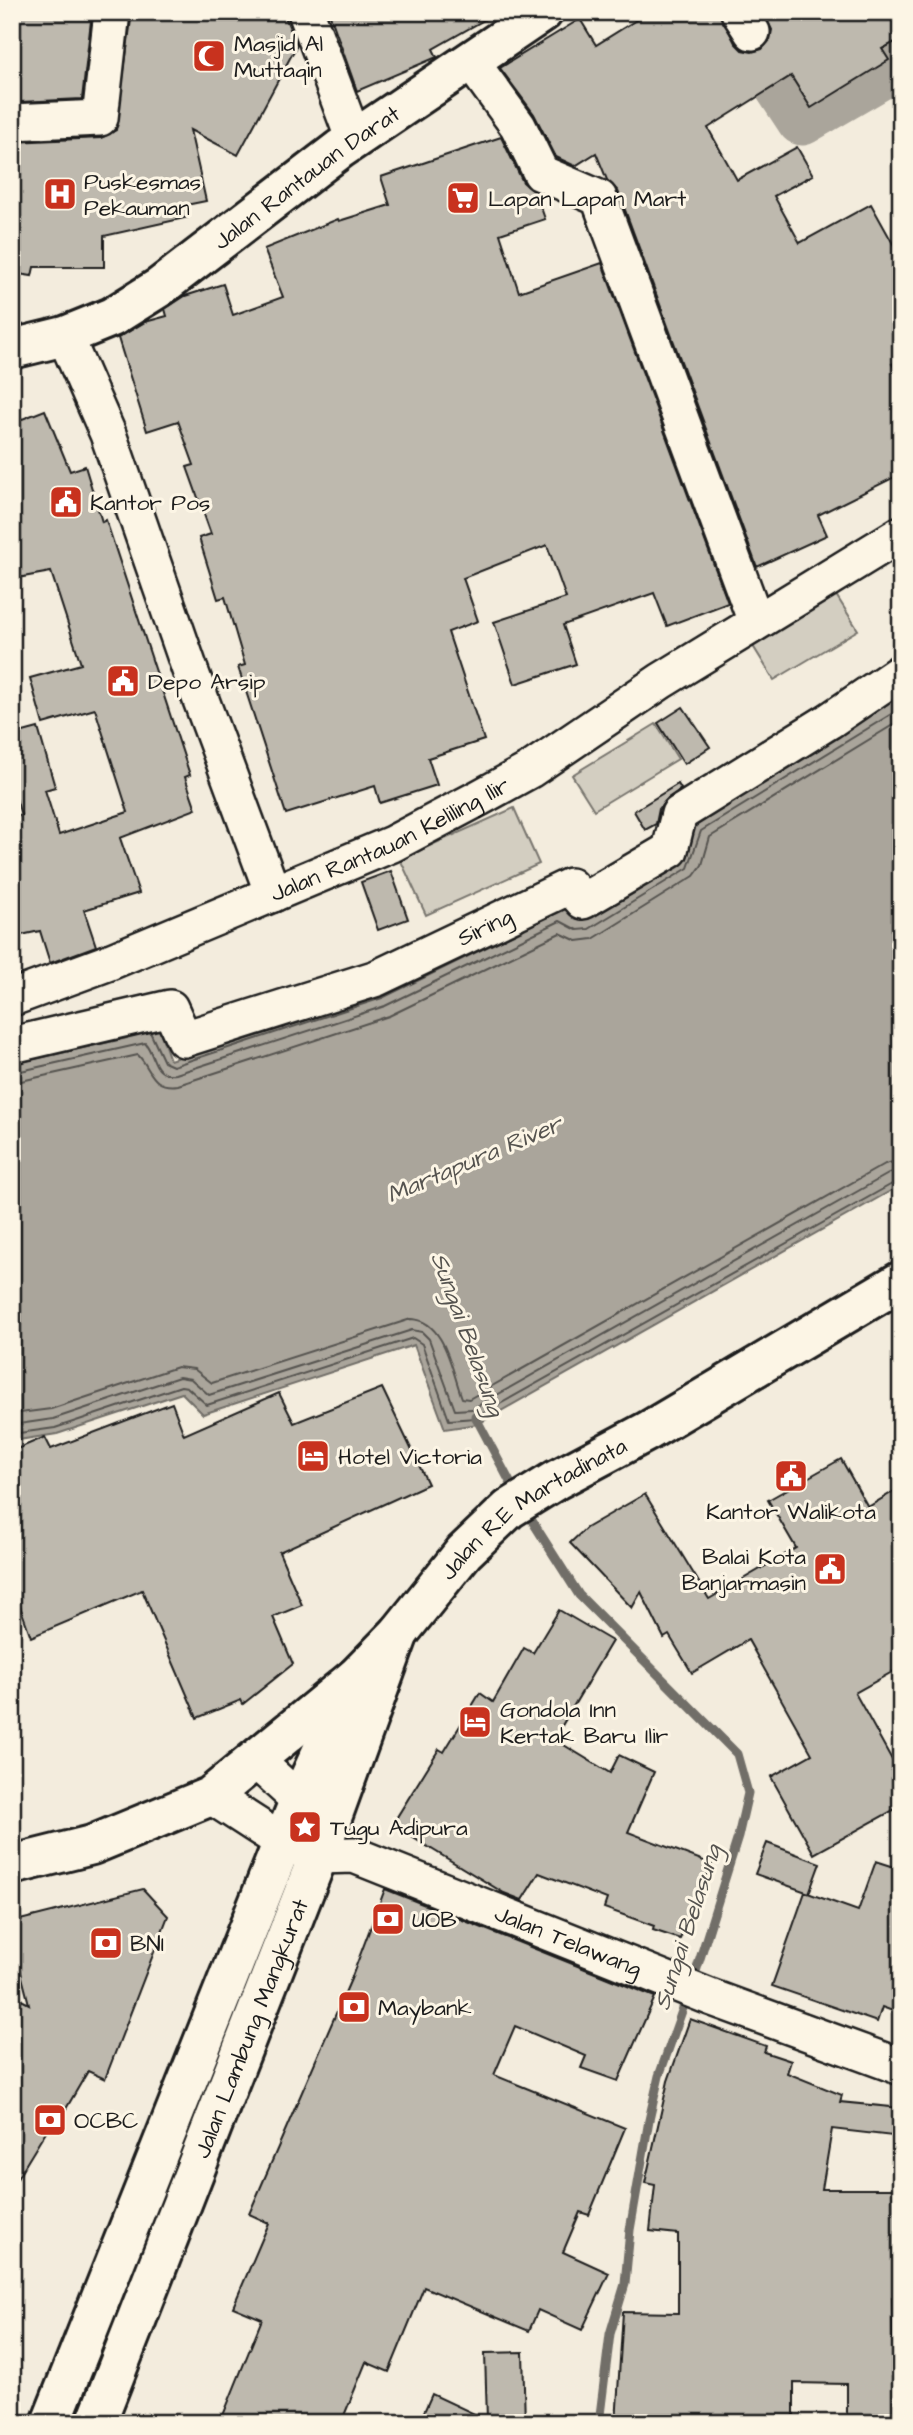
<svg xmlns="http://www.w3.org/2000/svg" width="913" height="2435" font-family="'Architects Daughter',sans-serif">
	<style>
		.green { fill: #d3cec1; stroke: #78756e; stroke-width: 2 }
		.water { fill: #aaa59b; stroke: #716e68; stroke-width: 2 }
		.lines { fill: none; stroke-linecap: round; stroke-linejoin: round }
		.shore { stroke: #55534f; stroke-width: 2 }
		.stream { stroke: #716e68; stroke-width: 9 }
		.river { stroke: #aaa59b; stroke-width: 51 }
		.building { fill: #beb9ae; stroke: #1c1c1c; stroke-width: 2 }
		.street-casing { stroke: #1c1c1c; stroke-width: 40 }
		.secondary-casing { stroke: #1c1c1c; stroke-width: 44 }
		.highway-casing { stroke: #1c1c1c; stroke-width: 44 }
		.street { stroke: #fcf5e5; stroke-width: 35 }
		.secondary { stroke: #fcf5e5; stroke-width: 38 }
		.highway { stroke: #fcf5e5; stroke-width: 38 }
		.labels { text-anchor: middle; stroke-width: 6; stroke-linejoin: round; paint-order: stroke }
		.poi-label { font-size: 23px; fill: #1c1c1c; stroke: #fcf5e5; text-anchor: start }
		.street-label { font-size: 23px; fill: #1c1c1c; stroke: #fcf5e5 }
		.water-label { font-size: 24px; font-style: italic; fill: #55534f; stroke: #fcf5e5 }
	</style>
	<rect width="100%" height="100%" fill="#f3ecdd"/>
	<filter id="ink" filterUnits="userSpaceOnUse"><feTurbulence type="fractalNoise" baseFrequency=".0143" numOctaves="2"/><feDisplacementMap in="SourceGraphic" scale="14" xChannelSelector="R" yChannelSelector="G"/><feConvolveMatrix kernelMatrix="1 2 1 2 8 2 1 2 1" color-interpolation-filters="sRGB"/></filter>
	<g filter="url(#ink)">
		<!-- green -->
		<g class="green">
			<path d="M836 595 858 630 774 680 753 646Z"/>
			<path d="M656 724 678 759 594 810 572 775Z"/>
			<path d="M514 808 539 864 426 915 400 859Z"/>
		</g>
		<!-- water -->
		<path class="water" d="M901 689V1185L478 1424 445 1429 414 1345 203 1414 182 1393 57 1434 12 1441V1058L157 1023 170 1060 258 1030 558 905 686 821Z"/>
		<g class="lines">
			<!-- shore -->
			<g class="shore">
				<path d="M150 1032 164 1062 173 1066 382 998 524 929"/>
				<path d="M12 1064 127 1038"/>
				<path d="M12 1073 145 1043C156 1055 152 1077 176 1074L385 1006 560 921 577 930 589 929 688 868 701 831 901 708"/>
				<path d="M12 1083 138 1055C152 1069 151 1089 178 1085L389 1016 560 933 577 941 593 939 694 876 702 865 710 837 901 720"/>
				<path d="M12 1414 51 1409 177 1367 194 1369 212 1383 411 1319C445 1320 452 1372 462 1398L469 1399 885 1164 901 1160"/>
				<path d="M12 1425 53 1419 179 1377 191 1379 209 1395 412 1330 422 1332 429 1339 455 1410 472 1409 890 1173 901 1170"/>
				<path d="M12 1434 55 1428 181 1386 187 1387 207 1405 413 1338 422 1344 449 1420 475 1418 901 1179"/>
			</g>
			<!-- stream -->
			<g class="stream">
				<path d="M475 1416 510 1482"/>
				<path d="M529 1516 579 1595 737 1754 748 1793 738 1837 693 1981"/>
				<path d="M599 2423 610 2334 625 2284 630 2230 649 2120 659 2076 688 1994"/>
			</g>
			<!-- river -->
			<path class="river" d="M731 12 802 120 901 62"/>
		</g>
		<!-- building -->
		<g class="building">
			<path d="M12 12H92L82 99 20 102V77L12 76Z"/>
			<path d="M132 12H283L297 45 238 155 190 130 206 201 186 205 189 217 104 236V267H34L32 276 12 273V142L101 138 116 130Z"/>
			<path d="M329 12H498L433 49 437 57 357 91Z"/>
			<path d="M649 12H719L735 43 742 50 752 52 762 49 770 40 772 30 763 12H901V39L882 49 889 60 811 108 791 76 708 128 737 180 797 147 813 175 774 196 800 243 871 204 901 258V359L892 364 901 380V474L818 515 827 535 757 567 618 191 607 180 596 153 575 166 556 157 534 114 500 68 580 19 596 45Z"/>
			<path d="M501 137 523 182 536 193 545 219 500 234 519 292 602 263 728 603 667 626 654 593 563 625 576 664 515 684 494 622 566 598 547 545 463 578 478 621 448 632 484 740 428 758 437 785 380 803 375 786 286 814 238 667 245 665 225 597 218 599 199 538 211 534 187 467 194 465 178 421 147 431 118 338 145 322 167 316 165 309 185 296 223 284 233 315 283 297 264 249 338 219 339 221 390 205 381 177Z"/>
			<path d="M45 410 70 471 85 466 102 522 106 520 190 775 185 777 196 809 120 838 139 893 84 910 96 946 50 963 40 931 12 937V818L21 815 12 785V735L38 728 55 787 45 790 59 835 128 812 95 709 43 724 30 678 81 664 51 572 12 579V423Z"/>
			<path d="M683 707 710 747 684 764 658 723Z"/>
			<path d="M678 784 681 789 668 798 659 809 656 824 645 830 634 811Z"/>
			<path d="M391 871 408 919 378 930 361 882Z"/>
			<path d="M382 1388 428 1484 279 1552 302 1605 273 1617 293 1664 243 1704 241 1700 197 1718 142 1590 31 1637 12 1584V1451L45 1437 51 1449 172 1403 184 1435 279 1393 294 1423Z"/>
			<path d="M841 1459 868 1507 901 1487V1667L855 1693 901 1776V1806L814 1854 771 1777 812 1754 748 1640 692 1673 669 1635 664 1638 641 1592 632 1608 570 1543 586 1528 645 1494 709 1599 796 1548 768 1500Z"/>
			<path d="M559 1610 612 1641 554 1739 610 1773 619 1755 654 1772 628 1832 712 1864 680 1939 653 1930 654 1926 604 1908 607 1899 539 1873 522 1900 504 1893 392 1825 439 1749 444 1752 480 1693 493 1702 524 1648 533 1653Z"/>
			<path d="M767 1843 820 1863 809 1893 755 1874Z"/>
			<path d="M876 1861 901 1869V2014L882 2007 877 2022 772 1986 805 1892 858 1911Z"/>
			<path d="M143 1889 168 1916 105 2079 88 2071 53 2131 48 2128 12 2187V1995L29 2004 12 1938V1922Z"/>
			<path d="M385 1889 655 1997 618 2081 581 2068 586 2056 515 2026 494 2075 625 2128 589 2215 580 2212 563 2252 609 2273 582 2330 538 2310 529 2331 424 2287 389 2372 366 2362 341 2423H220L262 2319 233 2307 269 2223 249 2214 351 1979Z"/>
			<path d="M690 2019 766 2046 764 2052 791 2061 787 2073 842 2095 840 2102 901 2108V2137L832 2129 822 2189H901V2298H892L895 2417 847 2418V2384L794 2383V2423H616L623 2312 678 2313V2234L650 2231 655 2185 645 2183 668 2081Z"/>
			<path d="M523 2352 525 2423H419L432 2394 487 2420 485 2353Z"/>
		</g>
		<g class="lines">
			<defs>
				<g id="street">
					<path d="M306 12 354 140"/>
					<path d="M739 12 752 32"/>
					<path d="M472 63 518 126 541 173 599 198 756 622"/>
					<path d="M12 122 100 118 112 12"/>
					<path d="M65 336 108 434 191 673 273 894"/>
					<path id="s1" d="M12 998 107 963 392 844 479 798 530 770 661 681 901 534"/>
					<path id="s2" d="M12 1045 170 1008 184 1039 377 978 570 886 583 901 670 850 679 814 829 721 901 672"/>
					<path d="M255 1760 320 1819"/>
					<path id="s3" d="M211 1796 284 1843 318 1856 354 1855 710 1997 901 2067"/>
				</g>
				<g id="secondary">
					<path id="s4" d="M12 349 65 336 112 317 160 287 340 149 543 12"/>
					<path id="s5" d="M12 1865 92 1845 211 1796 356 1677 399 1633 464 1552 509 1509 556 1480 648 1431 901 1281"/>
				</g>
				<g id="highway">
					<path d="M51 2423 299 1801 356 1677"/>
					<path id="s6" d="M96 2423 318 1856 399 1633"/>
				</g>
			</defs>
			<!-- street casing -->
			<use href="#street" class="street-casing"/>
			<!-- secondary casing -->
			<use href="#secondary" class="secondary-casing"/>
			<!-- highway casing -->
			<use href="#highway" class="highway-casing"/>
			<!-- street -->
			<use href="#street" class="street"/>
			<!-- secondary -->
			<use href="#secondary" class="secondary"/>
			<!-- highway -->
			<use href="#highway" class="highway"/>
		</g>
	</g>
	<!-- icons -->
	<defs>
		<symbol id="mosque-square" viewBox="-11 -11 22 22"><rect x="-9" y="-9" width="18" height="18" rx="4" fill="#c8321e" stroke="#fcf5e5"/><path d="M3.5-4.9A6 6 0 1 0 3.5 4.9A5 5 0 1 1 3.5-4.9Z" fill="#fff"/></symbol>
		<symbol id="hospital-square" viewBox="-11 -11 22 22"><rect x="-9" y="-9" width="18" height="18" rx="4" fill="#c8321e" stroke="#fcf5e5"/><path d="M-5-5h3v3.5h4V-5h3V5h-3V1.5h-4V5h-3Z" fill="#fff"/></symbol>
		<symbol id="supermarket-square" viewBox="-11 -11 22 22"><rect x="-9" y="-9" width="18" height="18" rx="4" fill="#c8321e" stroke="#fcf5e5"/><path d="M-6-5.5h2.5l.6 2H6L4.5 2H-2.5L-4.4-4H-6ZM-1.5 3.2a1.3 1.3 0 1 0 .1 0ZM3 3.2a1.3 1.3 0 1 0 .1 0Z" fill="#fff"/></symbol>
		<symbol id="civic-square" viewBox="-11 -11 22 22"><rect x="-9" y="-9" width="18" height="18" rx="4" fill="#c8321e" stroke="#fcf5e5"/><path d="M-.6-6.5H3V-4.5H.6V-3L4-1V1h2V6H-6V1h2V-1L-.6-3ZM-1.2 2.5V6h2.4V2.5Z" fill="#fff"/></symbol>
		<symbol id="hotel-square" viewBox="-11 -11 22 22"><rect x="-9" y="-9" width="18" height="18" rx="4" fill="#c8321e" stroke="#fcf5e5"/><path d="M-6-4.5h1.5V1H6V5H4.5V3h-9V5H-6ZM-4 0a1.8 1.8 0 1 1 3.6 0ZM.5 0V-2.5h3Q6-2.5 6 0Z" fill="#fff"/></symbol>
		<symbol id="sight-square" viewBox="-11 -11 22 22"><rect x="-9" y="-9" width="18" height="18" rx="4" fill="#c8321e" stroke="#fcf5e5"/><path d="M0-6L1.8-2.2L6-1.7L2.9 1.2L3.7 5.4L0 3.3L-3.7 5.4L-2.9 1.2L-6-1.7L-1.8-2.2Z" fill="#fff"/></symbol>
		<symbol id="bank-square" viewBox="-11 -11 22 22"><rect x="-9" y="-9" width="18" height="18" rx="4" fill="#c8321e" stroke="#fcf5e5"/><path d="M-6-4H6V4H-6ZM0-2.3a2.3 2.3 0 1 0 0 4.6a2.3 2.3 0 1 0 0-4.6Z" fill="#fff"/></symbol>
	</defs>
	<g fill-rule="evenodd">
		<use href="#mosque-square" x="190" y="37" width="38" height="38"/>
		<use href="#hospital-square" x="41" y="175" width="38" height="38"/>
		<use href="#supermarket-square" x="444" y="179" width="38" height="38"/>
		<use href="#civic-square" x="47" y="483" width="38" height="38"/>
		<use href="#civic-square" x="104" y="662" width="38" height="38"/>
		<use href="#hotel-square" x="294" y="1437" width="38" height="38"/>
		<use href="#civic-square" x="772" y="1457" width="38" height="38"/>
		<use href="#civic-square" x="811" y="1550" width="38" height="38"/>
		<use href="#hotel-square" x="456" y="1703" width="38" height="38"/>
		<use href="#sight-square" x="286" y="1808" width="38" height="38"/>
		<use href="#bank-square" x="369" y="1900" width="38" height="38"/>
		<use href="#bank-square" x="87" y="1924" width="38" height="38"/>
		<use href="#bank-square" x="335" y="1988" width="38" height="38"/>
		<use href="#bank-square" x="31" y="2101" width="38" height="38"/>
	</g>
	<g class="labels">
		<!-- poi labels -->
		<g class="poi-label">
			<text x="234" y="51">Masjid Al<tspan x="234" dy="26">Muttaqin</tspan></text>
			<text x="84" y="189">Puskesmas<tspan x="84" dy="26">Pekauman</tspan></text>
			<text x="488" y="206">Lapan Lapan Mart</text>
			<text x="90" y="510">Kantor Pos</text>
			<text x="148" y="689">Depo Arsip</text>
			<text x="338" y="1464">Hotel Victoria</text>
			<text x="791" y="1519" text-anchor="middle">Kantor Walikota</text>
			<text x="806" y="1564" text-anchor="end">Balai Kota<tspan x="806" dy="26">Banjarmasin</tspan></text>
			<text x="500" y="1717">Gondola Inn<tspan x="500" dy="26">Kertak Baru Ilir</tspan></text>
			<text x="330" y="1835">Tugu Adipura</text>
			<text x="412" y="1927">UOB</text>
			<text x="130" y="1951">BNI</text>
			<text x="378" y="2015">Maybank</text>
			<text x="74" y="2128">OCBC</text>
		</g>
		<!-- street labels -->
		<g class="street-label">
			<text dy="8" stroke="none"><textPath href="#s4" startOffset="345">Jalan Rantauan Darat</textPath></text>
			<text dy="8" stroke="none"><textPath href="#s1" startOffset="410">Jalan Rantauan Keliling Ilir</textPath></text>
			<text dy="8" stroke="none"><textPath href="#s2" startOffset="518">Siring</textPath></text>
			<text dy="8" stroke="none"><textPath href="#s5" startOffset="646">Jalan R.E Martadinata</textPath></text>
			<text dy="8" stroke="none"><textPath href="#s3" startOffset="390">Jalan Telawang</textPath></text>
			<text dy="8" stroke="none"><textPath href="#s6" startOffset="424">Jalan Lambung Mangkurat</textPath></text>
		</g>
		<!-- water labels -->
		<g class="water-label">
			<text transform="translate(474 1159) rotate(-23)" y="8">Martapura River</text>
			<text transform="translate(468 1334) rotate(70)" y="8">Sungai Belasung</text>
			<text transform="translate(687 1927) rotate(-72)" y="8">Sungai Belasung</text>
		</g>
	</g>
	<!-- margin -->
	<rect width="913" height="2435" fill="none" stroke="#fcf5e5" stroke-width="42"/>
	<rect x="21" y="21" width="871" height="2393" fill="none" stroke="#1c1c1c" stroke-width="2.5" filter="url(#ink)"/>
</svg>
